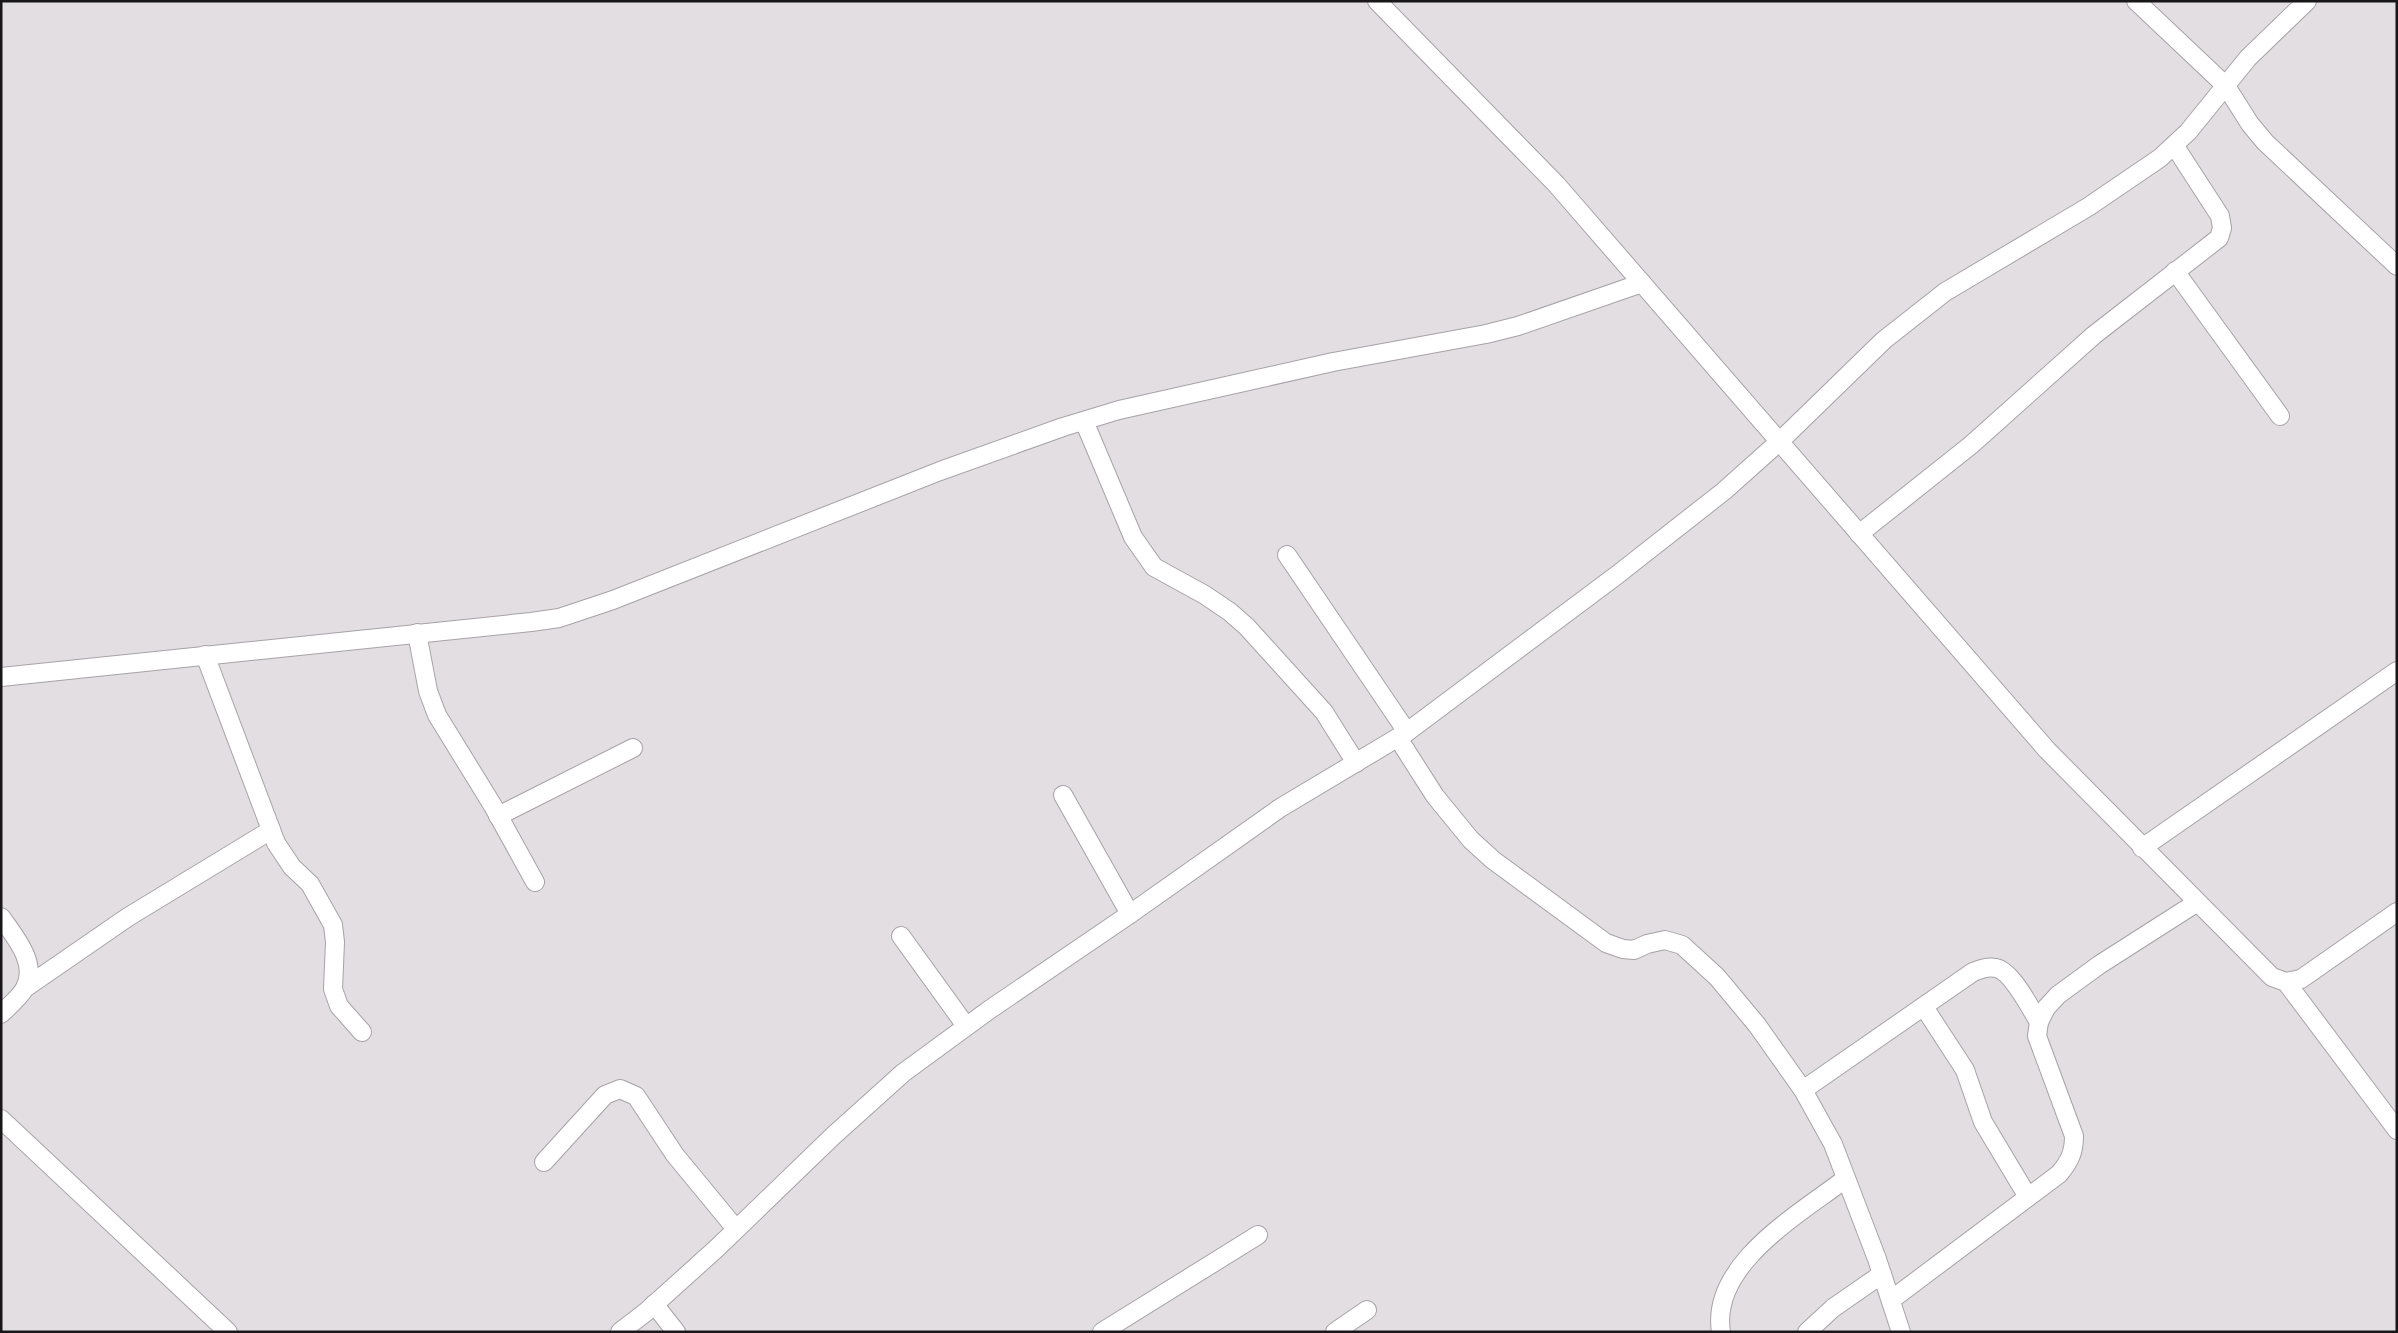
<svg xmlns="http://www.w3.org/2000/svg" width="2398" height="1333" font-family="'Exo 2',sans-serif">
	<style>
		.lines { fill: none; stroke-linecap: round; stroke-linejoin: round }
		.minor-casing { stroke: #a7a2a6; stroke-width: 20 }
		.minor { stroke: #fff; stroke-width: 18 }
	</style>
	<rect width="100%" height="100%" fill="#e3dee2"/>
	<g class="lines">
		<defs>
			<g id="minor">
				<path d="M1377 1 1556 184 2047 750 2272 977 2286 982 2301 979 2397 912"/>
				<path d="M2136 1 2226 86 2250 124 2265 142 2397 266"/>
				<path d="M2175 271 2280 416"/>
				<path d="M1084 421 1133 537 1154 567 1205 595 1230 612 1247 627 1324 712 1356 763"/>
				<path d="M1859 534 1971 445 2094 335 2219 238 2222 228 2220 216 2174 145"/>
				<path d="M1287 555 1407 732"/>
				<path d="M417 633 428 691 437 715 493 806 535 882"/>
				<path d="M205 655 276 843 292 867 310 884 333 925 335 942 333 989 339 1006 362 1032"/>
				<path d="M1 677 531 622 559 618 613 600 940 471 1063 427 1119 410 1333 362 1486 334 1518 326 1642 283"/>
				<path d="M1398 738 1435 796 1471 840 1493 860 1606 943 1623 949 1634 950 1647 944 1665 940 1682 945 1717 977 1757 1025 1803 1090 1833 1144 1877 1259 1901 1332"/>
				<path d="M1063 795 1130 914"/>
				<path d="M498 816 633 748"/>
				<path d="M2142 848 2397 671"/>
				<path d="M1 917C15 937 38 963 25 988 20 997 8 1007 1 1014"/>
				<path d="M901 936 966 1026"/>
				<path d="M2286 982 2397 1130"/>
				<path d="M25 988 128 917 271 830"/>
				<path d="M1924 1007 1965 1070 1983 1122 2028 1197"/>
				<path d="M1803 1090 1973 972C1980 969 1988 966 1996 968 2012 971 2030 1008 2039 1022"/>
				<path d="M1 1119 228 1332"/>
				<path d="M544 1162 605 1095 620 1089 636 1096 675 1155 736 1229"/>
				<path d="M1891 1300 2059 1174C2070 1161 2074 1152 2074 1136L2037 1036 2039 1022 2046 1008 2058 995 2099 965 2196 903"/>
				<path d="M654 1304 676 1332"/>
				<path d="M620 1332 646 1312 717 1248 833 1136 903 1073 989 1010 1130 914 1280 808 1407 732 1617 575 1724 491 1780 441 1884 340 1945 292 2088 207 2160 158 2188 132 2248 58 2307 1"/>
				<path d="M1102 1332 1258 1235"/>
				<path d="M1335 1332 1367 1310"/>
				<path d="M1721 1332C1710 1264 1800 1214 1845 1179"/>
				<path d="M1807 1332 1833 1308 1882 1274"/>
			</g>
		</defs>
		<!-- minor casing -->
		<use href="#minor" class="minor-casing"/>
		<!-- minor -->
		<use href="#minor" class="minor"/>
	</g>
	<!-- border -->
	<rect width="2398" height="1333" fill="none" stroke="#181618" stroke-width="5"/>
</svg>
